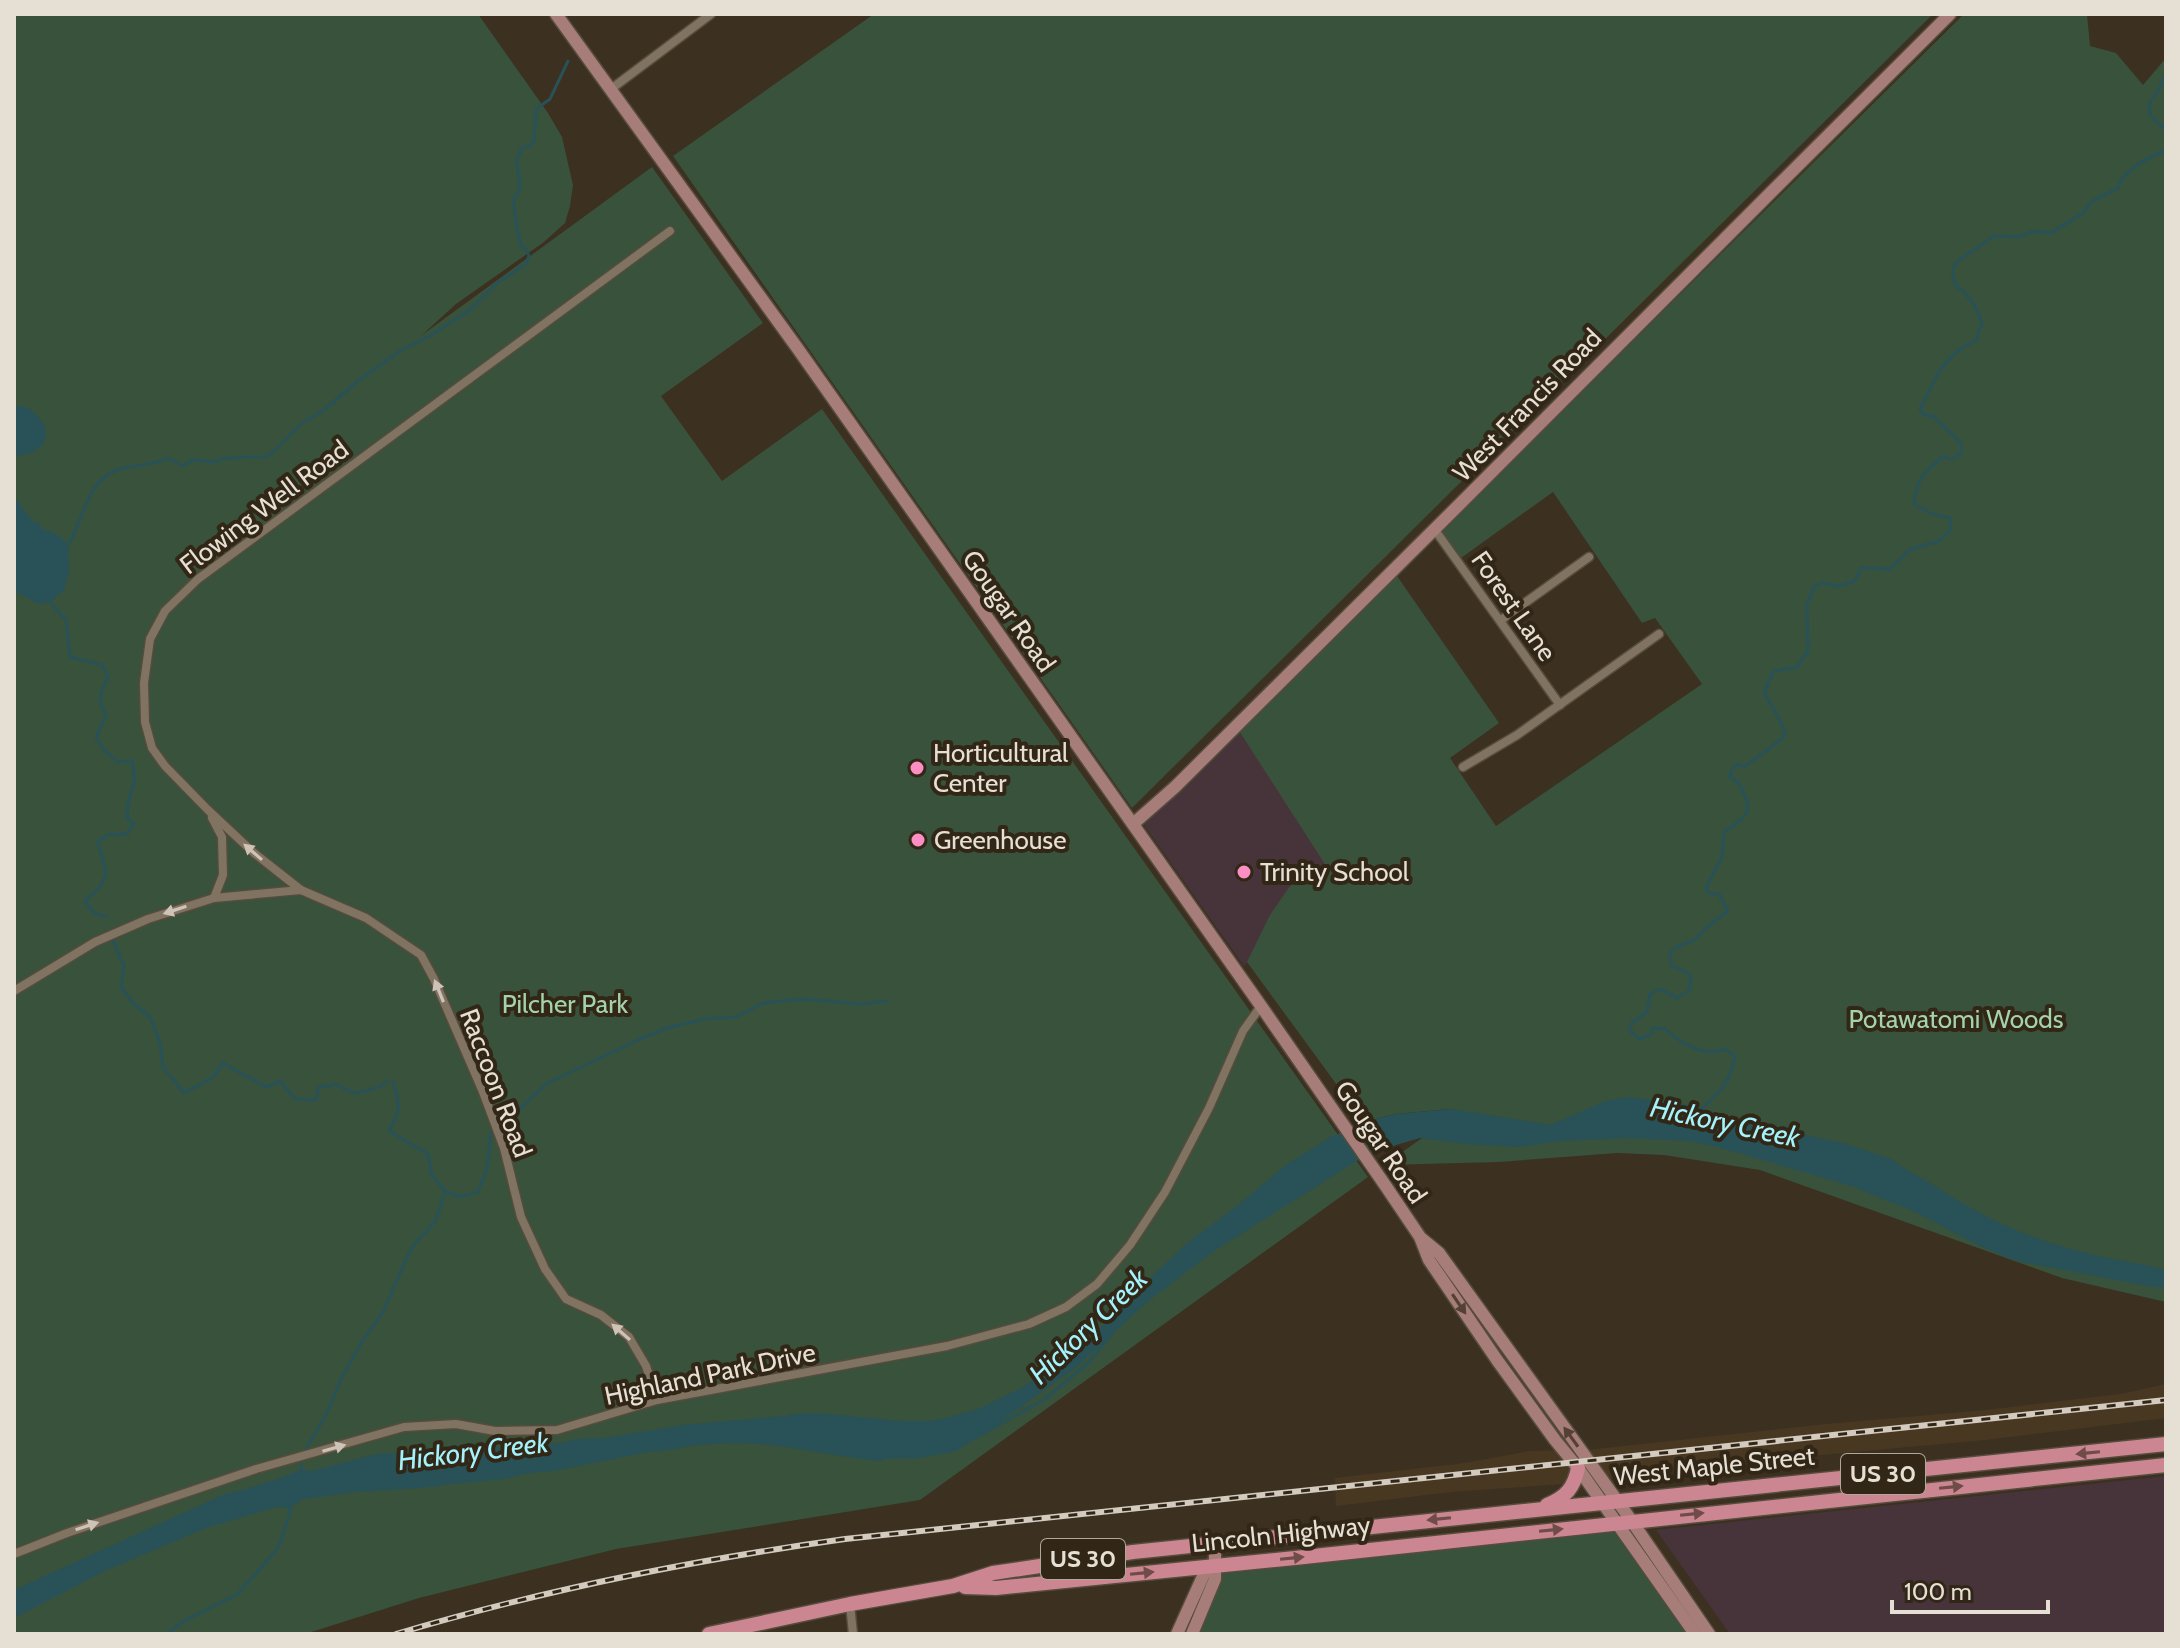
<svg xmlns="http://www.w3.org/2000/svg" width="2180" height="1648" font-family="Cabin,sans-serif">
	<style>
		.built { fill: #483822 }
		.education { fill: #47343b }
		.green { fill: #38523c }
		.water { fill: #285257 }
		.lines { fill: none; stroke-linecap: round; stroke-linejoin: round }
		.stream { stroke: #285257; stroke-width: 3 }
		.street-casing { stroke: #564c3d; stroke-width: 11 }
		.secondary-casing { stroke: #564c3d; stroke-width: 15 }
		.primary-casing { stroke: #564c3d; stroke-width: 17 }
		.street { stroke: #817361; stroke-width: 8 }
		.secondary { stroke: #a67d79; stroke-width: 12 }
		.primary { stroke: #cb8692; stroke-width: 14 }
		.rail-casing { stroke: #d3cbc0; stroke-width: 6 }
		.rail { stroke: #322616; stroke-width: 3; stroke-dasharray: 9; stroke-linecap: butt }
		.oneway { fill: #cdc4b7 }
		.oneway2 { fill: #554034 }
		.oneway3 { fill: #6f4c48 }
		.poi-dot { fill: #fb8fc4; stroke: #322616; stroke-width: 3 }
		.labels { text-anchor: middle; stroke-width: 8; stroke-linejoin: round; paint-order: stroke }
		.shield { fill: #322616; stroke: #b0a89b; stroke-width: 2 }
		.shield-label { font-size: 24px; font-weight: bold; fill: #e6dfd4 }
		.street-label { font-size: 26px; fill: #e6dfd4; stroke: #322616 }
		.poi-label { font-size: 26px; fill: #e6dfd4; stroke: #322616; text-anchor: start }
		.park-label { font-size: 26px; fill: #a2d3aa; stroke: #322616 }
		.water-label { font-size: 28px; font-style: italic; fill: #a4f3fc; stroke: #322616 }
	</style>
	<rect width="100%" height="100%" fill="#3c3020"/>
	<!-- built -->
	<path class="built" d="M2166 1384V1418L1985 1440 1736 1463 1564 1484 1451 1492 1336 1506 1335 1478 1465 1463 1530 1451 1587 1450 1827 1424 1986 1410 2121 1394Z"/>
	<!-- education -->
	<g class="education">
		<path d="M1239 731 1331 872 1244 966 1144 825Z"/>
		<path d="M2166 1476V1634H1730L1656 1530Z"/>
	</g>
	<!-- green -->
	<g class="green">
		<path d="M14 14H478L548 113 562 137 573 185 570 206 565 223 544 242 456 304 422 335 652 167 763 323 661 396 722 481 822 409 1368 1177 920 1500 616 1549 419 1598 305 1634H14Z"/>
		<path d="M874 14H1933L1132 808 673 156Z"/>
		<path d="M1964 14H2087L2090 46 2116 53 2143 85 2166 58V1302L2062 1278 1760 1170 1664 1155 1617 1153 1499 1162 1384 1165 1460 1111 1451 1109 1396 1114 1364 1122 1247 962 1270 915 1290 886 1330 872 1239 731 1397 576 1499 723 1450 758 1496 826 1702 684 1655 618 1642 623 1553 492 1461 558 1441 530Z"/>
		<path d="M1613 1527 1693 1634H1193L1219 1570Z"/>
	</g>
	<!-- water -->
	<g class="water">
		<path d="M24 406C39 413 56 434 39 448 32 454 22 455 14 457V406Z"/>
		<path d="M14 496 33 522H38L43 530C53 530 62 537 68 545L69 572 64 590 50 602 39 604 14 591Z"/>
		<path d="M1627 1097 1693 1105 1736 1120 1843 1143 1894 1160C1903 1170 1918 1175 1930 1183 1979 1215 2018 1235 2075 1250 2105 1259 2136 1262 2166 1270V1287H2154L2021 1262C1984 1251 1953 1231 1919 1214 1898 1203 1876 1198 1855 1187L1718 1147 1688 1141 1628 1138 1561 1141 1518 1147 1466 1144 1420 1138 1376 1151 1355 1162 1214 1251 1147 1302 1074 1369 990 1429 954 1449 921 1458 884 1459 881 1461C834 1457 787 1444 739 1443 723 1443 706 1444 690 1446 677 1448 665 1452 653 1451L554 1471 530 1473 504 1479 443 1485C436 1488 429 1486 421 1488L357 1492 303 1499 290 1508 276 1507 206 1528 107 1570 14 1618V1590L227 1493C237 1493 292 1475 301 1469L312 1471 376 1454 531 1446C545 1443 561 1445 574 1439L605 1438 683 1425 785 1416 791 1414 817 1413 901 1421H929L951 1417 978 1409 1025 1386 1073 1352 1128 1303 1144 1284 1187 1243 1237 1206 1287 1164 1329 1138 1364 1122 1396 1114 1451 1109 1550 1125 1606 1101Z"/>
	</g>
	<g class="lines">
		<!-- stream -->
		<g class="stream">
			<path d="M2166 72 2159 90 2149 104 2150 115 2166 131"/>
			<path d="M68 545C84 519 87 478 120 469 137 465 152 465 168 458L183 466 193 460 216 462 221 459 243 457H266L273 452 302 423 323 411 359 380 403 349 430 336 470 310 496 284 526 264 529 256 526 249 521 246C517 230 514 215 514 198 527 184 515 175 517 160 518 156 520 152 522 148L529 146 534 142 536 111 539 107 550 99 568 61"/>
			<path d="M50 602 66 620 70 657 102 665 108 677C100 694 97 698 106 715L96 737 104 750 117 762 132 761 135 780 128 803 127 818 134 824 127 834 107 835 98 842 106 872 101 886 85 901 94 913 106 917"/>
			<path d="M113 941 124 965 121 987 134 1004 150 1017 160 1043 163 1067 184 1093 212 1078 223 1063 266 1087 280 1081 295 1099 316 1100 318 1088 336 1084 353 1093C365 1091 378 1090 387 1081"/>
			<path d="M393 1082C400 1104 401 1110 389 1131L428 1154 432 1175 445 1191 459 1197 478 1192 487 1169 491 1133"/>
			<path d="M1700 1110C1720 1092 1730 1083 1735 1056L1725 1049C1702 1057 1682 1044 1665 1029L1654 1028 1650 1035 1639 1039 1629 1030 1632 1023 1647 1012 1650 994 1661 989 1677 998 1689 991 1691 980 1689 974 1671 965 1670 953 1676 947 1695 940 1707 927 1728 911 1719 894 1709 893 1706 888 1722 857 1724 832C1734 825 1752 816 1747 801 1745 795 1741 790 1739 783L1730 777 1732 769 1738 764 1744 767 1782 739 1785 730 1764 692 1774 671 1797 667 1808 651 1807 605 1814 587 1822 583 1839 586 1855 581 1861 568C1871 569 1879 567 1889 570L1911 549 1939 541 1951 530 1950 518 1932 514 1914 504C1916 479 1925 471 1944 456 1952 461 1955 459 1961 452V443L1933 416 1924 415 1920 410C1933 381 1945 352 1977 340L1979 330 1982 326C1980 311 1969 294 1956 286L1953 278V268L1958 261 1994 236 2019 237 2034 231 2051 233 2083 213 2091 202 2118 188C2123 170 2149 157 2166 150"/>
			<path d="M502 1126 546 1084 638 1040 667 1028 704 1019 736 1017 761 1004 771 1002 803 999 861 1004 888 1001"/>
			<path d="M304 1452 327 1413 341 1379 363 1340 383 1312 408 1255 413 1246 436 1220 445 1191"/>
			<path d="M934 1454 954 1450 1045 1399 1088 1363 1111 1335"/>
			<path d="M301 1469V1463"/>
			<path d="M166 1634 186 1620 238 1594 278 1548 289 1516 290 1508"/>
		</g>
		<defs>
			<g id="street">
				<path d="M611 89 711 14"/>
				<path d="M1435 530 1560 705"/>
				<path d="M1501 620 1589 557"/>
				<path d="M1463 767 1517 735 1659 634"/>
				<path d="M301 890 254 853 208 810 165 766 152 748 145 722 144 683 150 639 165 611 198 579 670 231"/>
				<path d="M214 898 301 890 366 918 421 955 434 979 483 1092 504 1148 521 1217 545 1269 566 1299 601 1315 629 1337 646 1366 657 1400"/>
				<path d="M14 991 95 942 148 919 214 898 223 875 222 837 212 818"/>
				<path d="M14 1554 67 1533 256 1469 404 1427 456 1424 495 1431 557 1430 657 1400 947 1346 1029 1324 1066 1307 1097 1284 1130 1245 1165 1192 1209 1108 1243 1031 1261 1006"/>
				<path d="M850 1604 853 1634"/>
			</g>
			<g id="secondary">
				<path d="M556 14 798 349 1261 1006 1385 1185 1420 1237 1429 1260 1497 1360 1555 1440 1578 1468 1695 1634"/>
				<path d="M1133 824 1175 787C1435 531 1691 271 1950 14"/>
				<path d="M1422 1239 1439 1253 1631 1520 1709 1634"/>
				<path d="M1177 1634 1204 1574 1215 1565"/>
				<path d="M1192 1634 1215 1579V1543"/>
			</g>
			<g id="primary">
				<path d="M1547 1505C1566 1497 1574 1488 1578 1468"/>
				<path d="M965 1587 996 1588 1295 1558 2166 1465"/>
				<path d="M709 1634 850 1604 953 1586 993 1573 1133 1552 2166 1444"/>
			</g>
		</defs>
		<!-- street casing -->
		<use href="#street" class="street-casing"/>
		<!-- secondary casing -->
		<use href="#secondary" class="secondary-casing"/>
		<!-- primary casing -->
		<use href="#primary" class="primary-casing"/>
		<!-- street -->
		<use href="#street" class="street"/>
		<!-- secondary -->
		<use href="#secondary" class="secondary"/>
		<!-- primary -->
		<use href="#primary" class="primary"/>
		<defs>
			<path id="rail" d="M396 1634C543 1590 693 1560 845 1539L2166 1400"/>
		</defs>
		<!-- rail casing -->
		<use href="#rail" class="rail-casing"/>
		<!-- rail -->
		<use href="#rail" class="rail"/>
	</g>
	<!-- one-way arrows -->
	<defs><path id="oneway-solid" d="M-6-.8H1V-3.2L6.5 0L1 3.2V.8H-6Z" transform="scale(2)"/></defs>
	<g class="oneway">
		<use href="#oneway-solid" transform="translate(253 852) rotate(-139)"/>
		<use href="#oneway-solid" transform="translate(175 910) rotate(162)"/>
		<use href="#oneway-solid" transform="translate(439 991) rotate(-112)"/>
		<use href="#oneway-solid" transform="translate(621 1332) rotate(-139)"/>
		<use href="#oneway-solid" transform="translate(334 1448) rotate(-16)"/>
		<use href="#oneway-solid" transform="translate(87 1526) rotate(-18)"/>
	</g>
	<g class="oneway2">
		<use href="#oneway-solid" transform="translate(1459 1304) rotate(56)"/>
		<use href="#oneway-solid" transform="translate(1571 1437) rotate(-126)"/>
	</g>
	<g class="oneway3">
		<use href="#oneway-solid" transform="translate(2088 1453) rotate(174)"/>
		<use href="#oneway-solid" transform="translate(1951 1487) rotate(-6)"/>
		<use href="#oneway-solid" transform="translate(1692 1514) rotate(-6)"/>
		<use href="#oneway-solid" transform="translate(1439 1519) rotate(174)"/>
		<use href="#oneway-solid" transform="translate(1551 1530) rotate(-6)"/>
		<use href="#oneway-solid" transform="translate(1292 1558) rotate(-6)"/>
		<use href="#oneway-solid" transform="translate(1142 1573) rotate(-6)"/>
	</g>
	<!-- markers -->
	<g class="poi-dot">
		<circle cx="917" cy="768" r="8"/>
		<circle cx="918" cy="840" r="8"/>
		<circle cx="1244" cy="872" r="8"/>
	</g>
	<g class="labels">
		<!-- shield labels -->
		<g class="shield">
			<rect x="1841" y="1454" width="84" height="40" rx="6"/>
			<rect x="1041" y="1539" width="84" height="40" rx="6"/>
		</g>
		<g class="shield-label">
			<text x="1883" y="1482">US 30</text>
			<text x="1083" y="1567">US 30</text>
		</g>
		<!-- street labels -->
		<g class="street-label">
			<text transform="translate(1527 405) rotate(-46)" y="9">West Francis Road</text>
			<text transform="translate(264 507) rotate(-37)" y="9">Flowing Well Road</text>
			<text transform="translate(1514 606) rotate(55)" y="9">Forest Lane</text>
			<text transform="translate(1009 611) rotate(55)" y="9">Gougar Road</text>
			<text transform="translate(496 1083) rotate(69)" y="9">Raccoon Road</text>
			<text transform="translate(1381 1142) rotate(56)" y="9">Gougar Road</text>
			<text transform="translate(710 1374) rotate(-12)" y="9">Highland Park Drive</text>
			<text transform="translate(1714 1466) rotate(-6)" y="9">West Maple Street</text>
			<text transform="translate(1281 1534) rotate(-6)" y="9">Lincoln Highway</text>
		</g>
		<!-- poi labels -->
		<g class="poi-label">
			<text x="933" y="762">Horticultural<tspan x="933" dy="30">Center</tspan></text>
			<text x="934" y="849">Greenhouse</text>
			<text x="1260" y="881">Trinity School</text>
		</g>
		<!-- park labels -->
		<g class="park-label">
			<text x="565" y="1013">Pilcher Park</text>
			<text x="1956" y="1028">Potawatomi Woods</text>
		</g>
		<!-- water labels -->
		<g class="water-label">
			<text transform="translate(1725 1122) rotate(12)" y="10">Hickory Creek</text>
			<text transform="translate(1088 1326) rotate(-44)" y="10">Hickory Creek</text>
			<text transform="translate(473 1451) rotate(-7)" y="10">Hickory Creek</text>
		</g>
	</g>
	<!-- border -->
	<rect width="2180" height="1648" fill="none" stroke="#e6dfd4" stroke-width="32"/>
	<!-- scale -->
	<path d="M1892 1600v12h156v-12" fill="none" stroke="#e6dfd4" stroke-width="4"/>
	<text x="1904" y="1600" font-size="24" fill="#e6dfd4" stroke="#322616" stroke-width="6" paint-order="stroke">100 m</text>
</svg>
